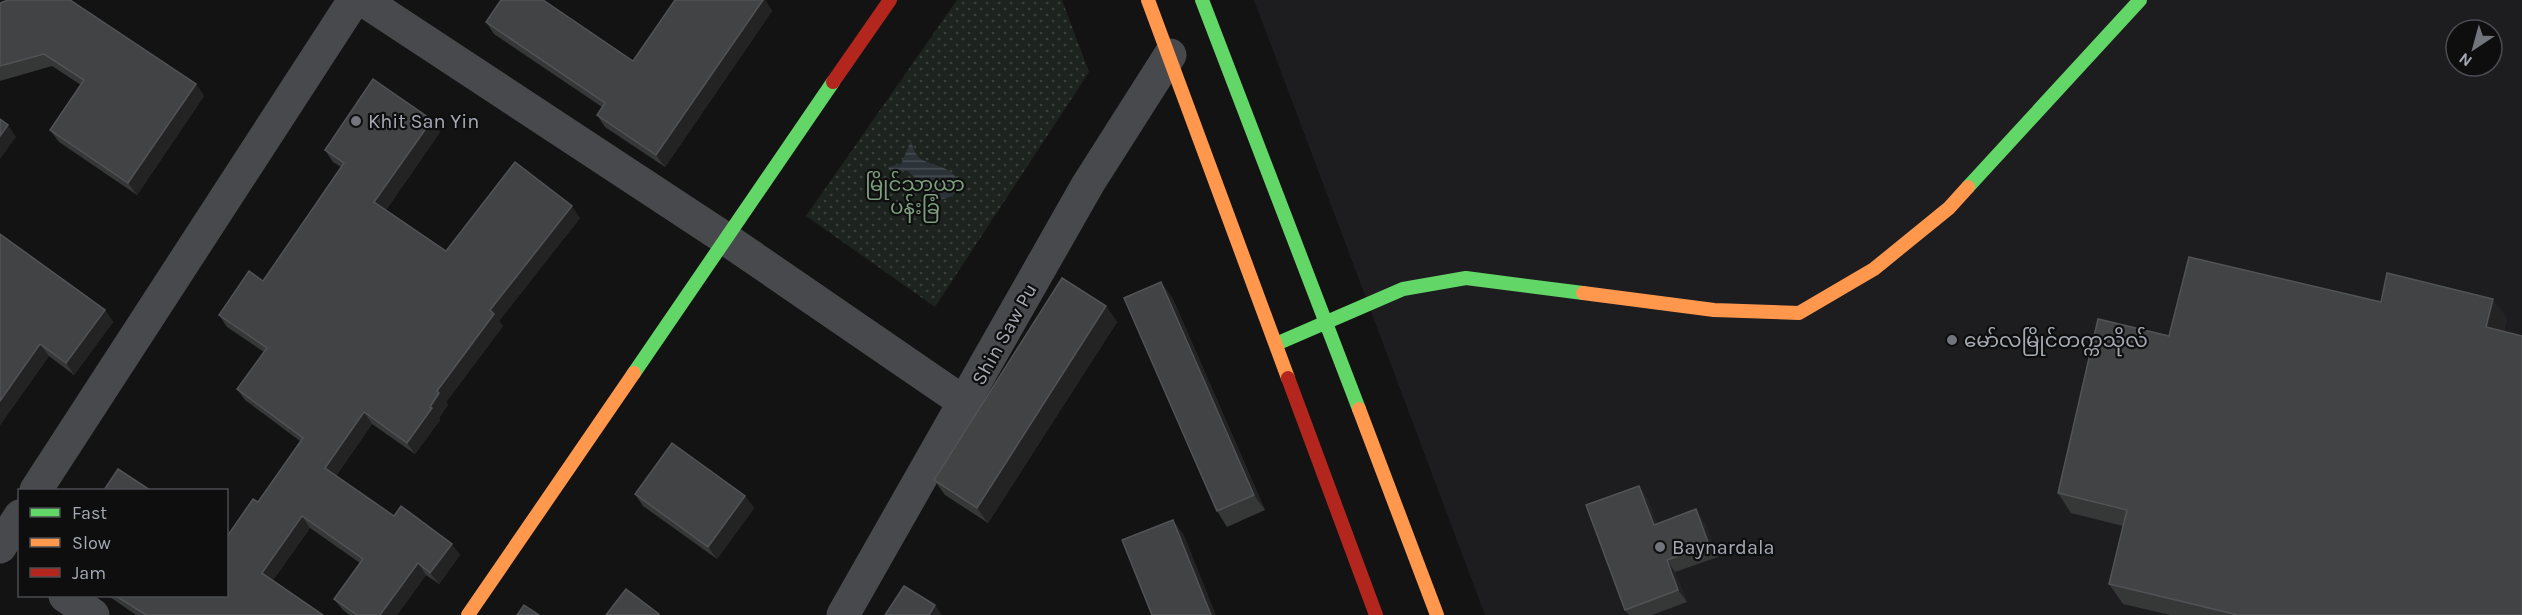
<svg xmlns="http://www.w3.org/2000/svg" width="2522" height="615" font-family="Karla,'Noto Sans Myanmar',sans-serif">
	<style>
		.built { fill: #1d1d1f; fill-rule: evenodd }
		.park { fill: url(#park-dots) }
		.water { fill: url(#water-rules) }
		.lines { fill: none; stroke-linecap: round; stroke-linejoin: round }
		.street { stroke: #48494c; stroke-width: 33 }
		.fast { stroke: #63d668; stroke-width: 14 }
		.slow { stroke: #ff974d; stroke-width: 14 }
		.jam { stroke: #b3261e; stroke-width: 14 }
		.wall { fill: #363737 }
		.shaded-wall { fill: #232323 }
		.building { fill: #424345; stroke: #525356; stroke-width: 1.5 }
		.poi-dot { fill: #72757c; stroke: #0e0e0f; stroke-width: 2 }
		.labels { text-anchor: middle; stroke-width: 4.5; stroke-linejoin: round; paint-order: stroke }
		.poi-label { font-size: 20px; fill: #a5aab4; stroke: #0e0e0f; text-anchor: start }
		.park-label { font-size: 20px; fill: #7d9e7e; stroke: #0e0e0f }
		.street-label { font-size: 20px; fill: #a5aab4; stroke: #0e0e0f }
	</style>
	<defs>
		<pattern id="park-dots" width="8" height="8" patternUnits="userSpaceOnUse" patternTransform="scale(1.5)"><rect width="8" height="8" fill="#1d231e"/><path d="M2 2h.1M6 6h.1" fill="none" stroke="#3b403c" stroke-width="1.8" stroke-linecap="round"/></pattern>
		<pattern id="water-rules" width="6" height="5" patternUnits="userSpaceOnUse" patternTransform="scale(1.5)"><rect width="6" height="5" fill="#2b3238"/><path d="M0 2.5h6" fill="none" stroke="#474d52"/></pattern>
	</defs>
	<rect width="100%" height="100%" fill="#131313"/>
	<!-- built -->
	<path class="built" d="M1254 0H2522V615H1485ZM2456 30H2492V66H2456Z"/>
	<!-- park -->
	<path class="park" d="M957 0H1062L1089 72 935 307 806 216Z"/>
	<!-- water -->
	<path class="water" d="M911 141C913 147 915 155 921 159 934 167 969 168 953 196L943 199 919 191 917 180 908 171 889 170 888 167 901 164Z"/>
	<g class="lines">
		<!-- street -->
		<g class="street">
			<path d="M363 0 726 239 965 403"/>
			<path d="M36 490 354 0"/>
			<path d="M0 547 20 516"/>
			<path d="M65 596 93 615"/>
			<path d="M843 615 1088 184 1170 55"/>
		</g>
		<!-- fast -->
		<g class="fast">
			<path d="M1202 0 1359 409"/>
			<path d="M1968 187 2140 0"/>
			<path d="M1276 344 1403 289 1466 278 1583 293"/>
			<path d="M634 373 833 82"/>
		</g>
		<!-- slow -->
		<g class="slow">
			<path d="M1148 0 1288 378"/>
			<path d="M1583 293 1714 310 1799 313 1874 269 1949 208 1968 187"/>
			<path d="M1359 409 1437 615"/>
			<path d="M468 615 634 373"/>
		</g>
		<!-- jam -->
		<g class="jam">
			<path d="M833 82 890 0"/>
			<path d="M1288 378 1376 615"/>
		</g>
	</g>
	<!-- wall -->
	<g class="wall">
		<path d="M765 0 772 11 665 167 605 127 597 115 602 107 494 34 486 22 633 61Z"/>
		<path d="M0 3 196 84 204 96 137 195 59 142 50 130 81 85 52 66 0 81Z"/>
		<path d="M440 132 386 210 446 251 580 218 499 321 503 326 446 402 448 405 439 418 440 420 415 454 372 424 336 476 394 516 460 555 439 584 426 575 397 615H349L343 610 334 599 360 563 310 528 273 580 323 615H136L110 597 108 596H226L258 502 300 441 245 400 237 389 264 352 227 327 219 315 263 281 341 167 333 162 325 150Z"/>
		<path d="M0 234 105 310 113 322 74 375 49 356 0 425Z"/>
		<path d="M1172 297 1265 510 1227 527 1217 511Z"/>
		<path d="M1106 306 1117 322 988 523 945 495 934 480Z"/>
		<path d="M2507 318 2504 331 2522 615H2170L2123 604 2109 584 2123 526 2071 513 2058 493 2169 336Z"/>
		<path d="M1639 486 1647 498 1657 524 1704 521 1718 557 1675 572 1687 602 1652 615H1629L1625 610Z"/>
		<path d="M635 494 745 496 754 508 717 559 643 506Z"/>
	</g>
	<!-- shaded-wall -->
	<g class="shaded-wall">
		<path d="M759 0H765L772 11 665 167 656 155Z"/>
		<path d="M196 84 204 96 137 195 128 183Z"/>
		<path d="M432 120 440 132 383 214 374 202Z"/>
		<path d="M8 125 16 137 0 159V136Z"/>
		<path d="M572 206 580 218 499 321 503 326 446 402 448 405 439 418 440 420 415 454 407 443 430 407 437 391 490 310Z"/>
		<path d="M1161 282 1172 297 1265 510 1254 495Z"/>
		<path d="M2493 299 2507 318 2500 347 2486 327Z"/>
		<path d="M1106 306 1117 322 988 523 977 508Z"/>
		<path d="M105 310 113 322 74 375 66 363Z"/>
		<path d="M40 344 49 356 0 425V401Z"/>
		<path d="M364 412 372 424 333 480 325 468Z"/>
		<path d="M1639 486 1647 498 1662 537 1654 525Z"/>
		<path d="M745 496 754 508 717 559 708 547Z"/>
		<path d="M1696 509 1704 521 1718 557 1709 545Z"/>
		<path d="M302 516 310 528 270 584 262 573Z"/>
		<path d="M1173 520 1184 535 1216 615H1211Z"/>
		<path d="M452 544 460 555 439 584 430 573Z"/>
		<path d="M1667 560 1675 572 1687 602 1678 590Z"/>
		<path d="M418 563 426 575 397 615H380Z"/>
		<path d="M935 605 942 615H929Z"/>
	</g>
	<!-- building -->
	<g class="building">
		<path d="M8 0H70L196 84 128 183 50 130 84 80 44 54 0 66V3Z"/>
		<path d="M501 0H543L633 61 675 0H763L656 155 597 115 605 103 486 22Z"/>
		<path d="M373 79 432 120 374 202 446 251 515 162 572 206 490 310 494 314 437 391 439 393 430 407 432 408 407 443 364 412 325 468 394 516 401 506 452 544 430 573 418 563 380 615H357L334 599 363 559 302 516 262 573 323 615H146L116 596H226V538L253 499 258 502 303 438 237 389 267 348 219 315 249 271 263 281 344 163 325 150Z"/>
		<path d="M0 119 8 125 0 136Z"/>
		<path d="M0 234 105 310 66 363 40 344 0 401Z"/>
		<path d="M2189 257 2381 302 2387 273 2493 299 2486 327 2522 336V615H2238L2109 584 2127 510 2058 493 2098 319 2169 336Z"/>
		<path d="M1062 278 1106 306 977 508 934 480Z"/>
		<path d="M1161 282 1254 495 1217 511 1124 298Z"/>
		<path d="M672 443 745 496 708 547 635 494Z"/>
		<path d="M118 469 150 490H104Z"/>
		<path d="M1639 486 1654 525 1696 509 1709 545 1667 560 1678 590 1625 610 1586 505Z"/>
		<path d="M1173 520 1211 615H1152L1122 540Z"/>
		<path d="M904 586 935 605 929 615H885Z"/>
		<path d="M626 589 659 614 658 615H606Z"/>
		<path d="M524 605 539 615H517Z"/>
	</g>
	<!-- markers -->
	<g class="poi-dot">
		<circle cx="356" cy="121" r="6"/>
		<circle cx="1952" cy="340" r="6"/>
		<circle cx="1660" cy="547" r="6"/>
	</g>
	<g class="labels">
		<!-- poi labels -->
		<g class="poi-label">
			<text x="368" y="128">Khit San Yin</text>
			<text x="1964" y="347">မော်လမြိုင်တက္ကသိုလ်</text>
			<text x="1672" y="554">Baynardala</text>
		</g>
		<!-- park labels -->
		<g class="park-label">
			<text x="915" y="191">မြိုင်သာယာ<tspan x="915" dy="23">ပန်းခြံ</tspan></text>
		</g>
		<!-- street labels -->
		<g class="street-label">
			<text transform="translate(1004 334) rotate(-61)" y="7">Shin Saw Pu</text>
		</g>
	</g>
	<!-- legend -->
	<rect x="18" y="489" width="210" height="108" fill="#0e0e0f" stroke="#4a4c51" stroke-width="1.5"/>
	<rect x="30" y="508" width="30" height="9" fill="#63d668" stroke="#4a4c51" stroke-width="1.5"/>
	<text x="72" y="519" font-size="18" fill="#a5aab4">Fast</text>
	<rect x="30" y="538" width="30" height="9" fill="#ff974d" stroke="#4a4c51" stroke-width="1.5"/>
	<text x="72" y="549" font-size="18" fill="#a5aab4">Slow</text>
	<rect x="30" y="568" width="30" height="9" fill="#b3261e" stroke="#4a4c51" stroke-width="1.5"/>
	<text x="72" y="579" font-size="18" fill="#a5aab4">Jam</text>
	<!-- north arrow -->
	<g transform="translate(2474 48) rotate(216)"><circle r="28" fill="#0e0e0f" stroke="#4a4c51" stroke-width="1.5"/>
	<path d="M0-4.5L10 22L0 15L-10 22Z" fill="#72757c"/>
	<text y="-9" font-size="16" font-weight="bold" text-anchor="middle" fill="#a5aab4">N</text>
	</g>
</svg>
